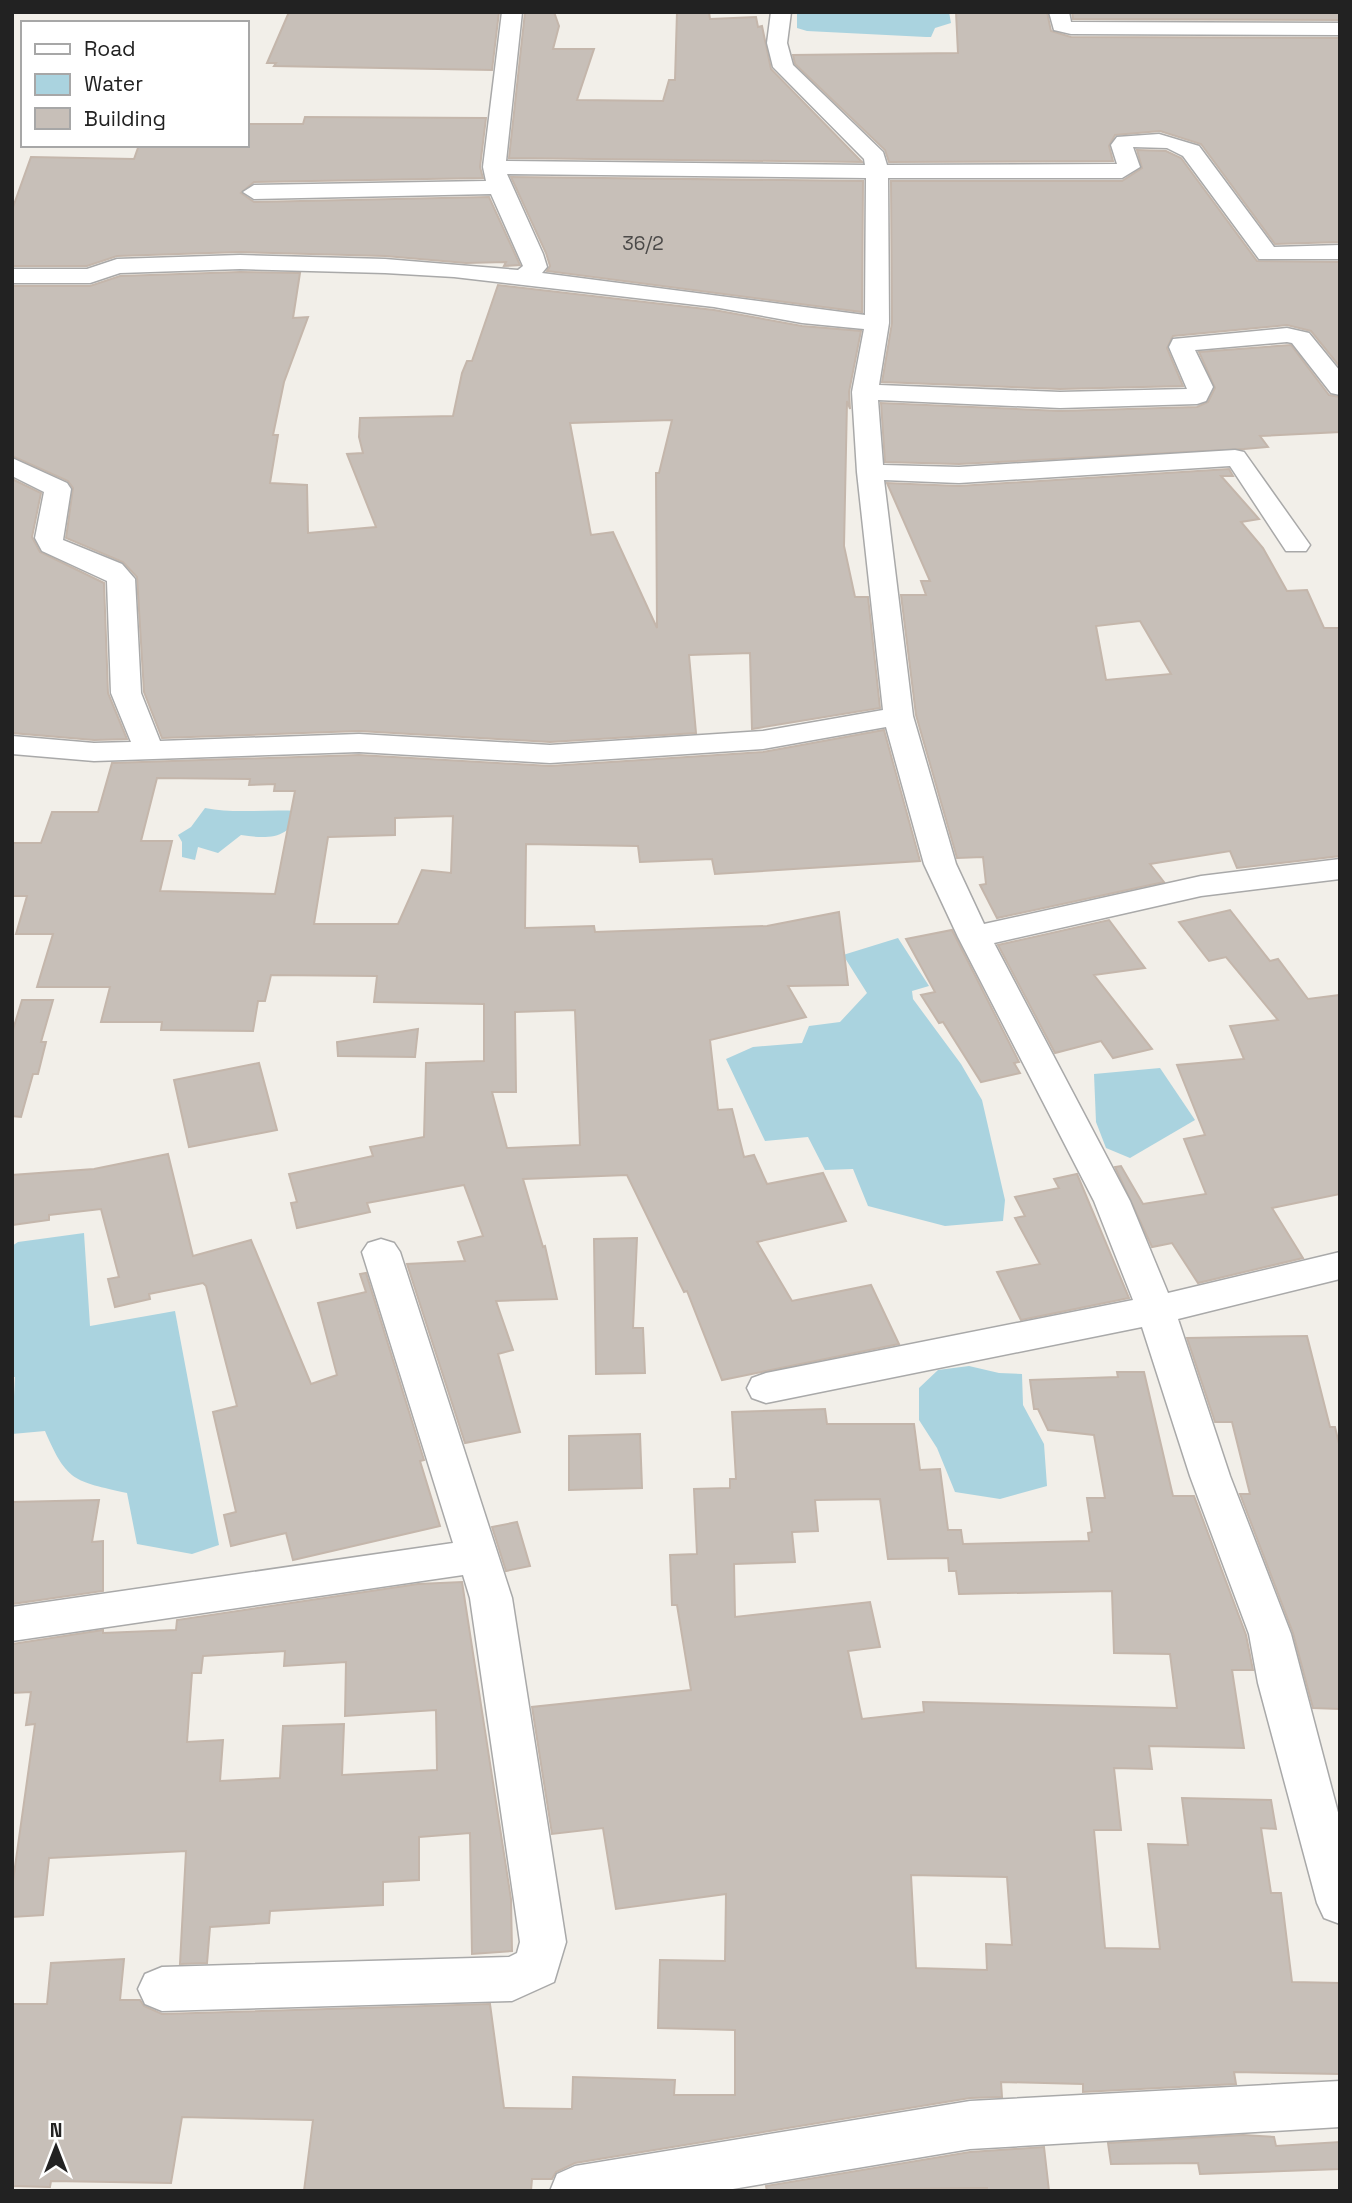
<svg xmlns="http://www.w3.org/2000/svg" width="1352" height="2203" font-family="'Space Grotesk',sans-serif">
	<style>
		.water { fill: #aad3df }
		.building { fill: #c7bfb8; stroke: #c4b6ab; stroke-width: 2; fill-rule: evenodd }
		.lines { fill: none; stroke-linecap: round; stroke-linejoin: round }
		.street-casing { stroke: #a9a9a9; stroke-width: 3 }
		.street { fill: #fff; fill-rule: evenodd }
		.labels { text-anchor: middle; stroke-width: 6; stroke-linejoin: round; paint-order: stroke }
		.far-number-label { font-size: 19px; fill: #4b4948 }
	</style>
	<rect width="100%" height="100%" fill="#f2efe9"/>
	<!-- water -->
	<g class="water">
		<path d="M797 12H949L951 23 935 28 931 37H926L807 31 797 28Z"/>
		<path d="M205 808C235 814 265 809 297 811 292 840 266 839 241 835L218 853 198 847 195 860 182 857V842L178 835 191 827Z"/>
		<path d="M898 938 929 986 912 991 913 999 961 1064 982 1100 1005 1200 1003 1221 945 1226 868 1206 853 1169 825 1170 808 1137 765 1141 726 1059 753 1047 802 1043 809 1026 840 1022 867 993 843 955Z"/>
		<path d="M1160 1068 1195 1120 1130 1158 1106 1148 1096 1122 1094 1074Z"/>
		<path d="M84 1233 90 1326 175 1311 219 1545 192 1554 137 1544 127 1493C74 1481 67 1482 45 1431L12 1434 15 1377H12V1246L18 1242Z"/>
		<path d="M969 1366 999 1373 1022 1374 1023 1405 1044 1444 1047 1486 1000 1499 955 1492 937 1448 919 1420V1388L938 1370Z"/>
	</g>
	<!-- building -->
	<g class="building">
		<path d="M289 12H499L492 70 274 66 276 63H267Z"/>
		<path d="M525 12H554L559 26 553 49H594L577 100 663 101 669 80H675L677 12H709L710 19 756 17 758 27 762 26 771 69 862 162 509 158Z"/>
		<path d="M956 12H1047L1051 31 1071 37 1340 38V242L1275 244 1201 144 1160 131 1115 135 1109 146 1113 161 889 162 885 150 795 64 793 55 958 53Z"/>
		<path d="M1072 12H1324L1340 13V20L1073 19Z"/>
		<path d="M305 117 486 118 480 167 483 178 254 182 241 193 254 202 489 197 520 265 504 266 506 262 466 263 385 256 240 252 117 256 87 266H12V210L31 157 134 159 139 145H247V124H303Z"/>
		<path d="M1137 150 1166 151 1181 158 1257 261 1340 262V367L1311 331 1287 325 1173 336 1167 348 1183 386 1060 389 882 382 892 323 891 181H1122L1142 168Z"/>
		<path d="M511 177 863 181 862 312 547 271 550 266 546 253Z"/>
		<path d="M240 272 300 273 293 318 308 317 284 382 273 435H278L270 483 307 485 308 533 376 527 347 454 363 453 359 437 360 418 453 416 462 373 467 361H472L498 285 714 310 802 326 861 331 849 392 850 409 847 401 844 546 855 597H868L880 708 752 729 750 653 689 655 696 733 550 742 359 731 162 738 144 692 137 577 123 562 66 538 73 488 68 481 12 456V286H90L120 276ZM672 420 659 473H656L657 628 613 532 591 535 570 423Z"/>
		<path d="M1291 345 1329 395 1340 397V432L1260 436 1268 447 1244 449 959 464 885 462 881 403 1060 411 1197 407 1208 402 1215 388 1199 352Z"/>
		<path d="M1229 469 1233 476H1221L1259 519 1241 522 1263 548 1287 591 1307 590 1324 628H1340V856L1237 868 1230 851 1150 864 1164 882 997 918 980 885 986 884 983 857 957 858 916 715 901 595H926L921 581H930L887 483 959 486ZM1140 621 1171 674 1106 680 1096 626Z"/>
		<path d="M12 479 41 493 32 537 40 552 104 583 108 693 127 739 94 740 12 733Z"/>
		<path d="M884 730 920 861 715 874 712 859 640 862 638 846 526 844 525 928 594 926 595 932 767 926 839 912 848 985 788 986 806 1017 710 1040 718 1110 732 1109 744 1157 754 1155 767 1184 823 1173 846 1221 757 1242 792 1301 871 1285 899 1344 722 1380 687 1291 684 1292 627 1175 523 1179 543 1247 545 1246 557 1299 496 1301 513 1350 498 1354 520 1432 465 1443 407 1264 465 1261 458 1242 483 1236 464 1185 367 1203 370 1212 297 1228 291 1203 297 1202 289 1174 373 1156 370 1147 424 1137 426 1063 484 1061V1004L374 1002 377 976 271 975 265 1001H258L253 1031 161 1030 162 1022H101L110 987H37L53 934H16L27 896H12V843H41L52 812H98L112 763 359 755 550 766 763 752ZM157 778 250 779 249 785 275 784 274 791H295L275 894 160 891 172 841H141ZM453 816 451 873 422 870 398 924H314L328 837 395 835V818ZM575 1010 580 1145 507 1148 492 1092H516L515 1012Z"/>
		<path d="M1230 910 1270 961 1278 959 1308 999 1340 995V1194L1272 1208 1303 1258 1198 1283 1172 1243 1152 1247 1115 1167 1121 1166 1143 1204 1206 1194 1184 1139 1205 1135 1177 1065 1244 1059 1230 1026 1278 1020 1226 957 1209 961 1179 922Z"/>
		<path d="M1109 920 1145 968 1094 975 1152 1049 1113 1058 1101 1041 1055 1053 998 945Z"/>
		<path d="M952 930 1019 1062 1014 1063 1020 1073 981 1082 943 1022 939 1023 921 995 935 992 906 939Z"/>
		<path d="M22 1000H53L41 1042H46L38 1074H33L21 1117 12 1116V1033Z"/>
		<path d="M418 1029 415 1057 338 1056 337 1042Z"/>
		<path d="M259 1063 277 1130 189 1147 174 1080Z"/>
		<path d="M168 1154 193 1256 251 1240 311 1384 337 1375 318 1303 366 1292 360 1274 366 1273 424 1460 420 1461 440 1526 293 1560 286 1533 231 1546 224 1515 236 1512 213 1412 237 1406 206 1286 203 1283 149 1294 150 1299 115 1307 108 1279 119 1277 101 1209 49 1215V1220L12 1225V1175L94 1169Z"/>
		<path d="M1077 1174 1129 1298 1021 1320 997 1272 1040 1264 1015 1218 1025 1216 1015 1197 1059 1188 1054 1179Z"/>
		<path d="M637 1238 633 1328H643L645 1373 596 1374 594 1239Z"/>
		<path d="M1307 1336 1330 1427H1335L1340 1448V1709L1313 1708 1293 1633 1240 1494H1250L1232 1422H1215L1187 1338Z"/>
		<path d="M1117 1372H1144L1173 1496H1194L1246 1635 1253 1670H1232L1244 1748 1149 1746 1152 1769 1114 1768 1121 1830H1094L1105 1948 1160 1949 1148 1844 1188 1845 1182 1798 1271 1800 1276 1829 1261 1828 1271 1893H1281L1292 1982 1340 1983V2074L1234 2072 1236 2084 1083 2092V2084L1001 2082 1002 2097 970 2098 575 2163 556 2172 552 2179H532L531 2191H304L313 2120 182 2117 171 2183 51 2181 50 2187 12 2186V2004H47L51 1963 124 1959 120 2000H140L144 2006 162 2014 490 2004 504 2108 572 2109 573 2077 675 2080 674 2095H735V2030L658 2028 660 1960 725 1961 726 1894 616 1909 603 1828 552 1834 532 1707 691 1690 677 1605H672L670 1555 697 1554 694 1489 730 1488V1479H736L732 1412 825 1409 827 1424H914L920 1470 940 1469 948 1530H961L963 1544 1089 1541 1088 1533 1092 1532 1087 1498H1105L1094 1435 1048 1430 1038 1409H1034L1030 1380 1118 1377ZM880 1499 888 1559 948 1558 949 1571H956L959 1594 1112 1591 1114 1653 1170 1654 1177 1708 923 1702 924 1712 862 1719 848 1651 880 1647 870 1602 735 1617 734 1564 795 1562 792 1532 818 1531 815 1500ZM911 1875 1007 1877 1012 1945 986 1944 987 1970 916 1968Z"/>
		<path d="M640 1434 642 1488 569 1490V1436Z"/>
		<path d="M99 1500 92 1542 103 1541V1591L12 1604V1502Z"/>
		<path d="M517 1522 530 1566 506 1571 492 1527Z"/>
		<path d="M462 1582 511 1899 512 1951 472 1954 470 1833 419 1837V1880L383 1882V1905L270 1911 269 1923 210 1927 207 1963 180 1964 186 1851 49 1858 43 1915 12 1917V1888L35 1724 26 1725 31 1692 12 1693V1644L103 1630V1633L176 1630 177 1620 418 1584ZM285 1651 284 1666 346 1662 345 1716 436 1710 437 1770 342 1775 344 1724 283 1726 280 1778 220 1781 223 1740 187 1742 192 1673H201L203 1656Z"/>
		<path d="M1243 2135 1274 2137 1276 2146 1340 2142V2169L1200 2174 1198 2163 1111 2164 1108 2143Z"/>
		<path d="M1044 2147 1049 2191H987V2188L767 2191 766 2186 970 2152Z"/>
	</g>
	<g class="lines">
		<defs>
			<g id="street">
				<path d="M502 12H522L506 161 865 165 864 159 773 67 767 43 771 12H791L787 43 793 65 883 152 887 165 1117 164 1111 145 1117 137 1159 134 1199 146 1274 247 1340 245V259H1259L1183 156 1167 148 1133 147 1140 167 1122 178H888L889 323 879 385 1060 392 1187 389 1169 347 1173 339 1287 328 1309 333 1340 371V395L1331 393 1292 343 1287 342 1195 350 1213 387 1206 401 1197 404 1060 408 878 400 883 465 959 467 1235 450 1244 452 1310 545 1306 551H1286L1230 466 959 483 884 480 913 716 956 864 984 924 1201 876 1340 859V879L1201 896 994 943 1130 1201 1168 1293 1340 1252V1279L1178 1319 1230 1476 1291 1634 1340 1820V1924L1324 1918 1317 1903 1258 1683 1249 1634 1190 1476 1142 1327 766 1403 752 1398 747 1388 752 1378 766 1373 1133 1300 1094 1201 958 937 924 864 886 727 763 749 550 763 359 752 94 761 12 754V736L94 743 131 742 111 693 107 581 42 551 35 538 44 492 12 476V458L67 483 71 489 63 540 122 564 135 579 141 693 160 741 359 734 550 745 763 731 883 710 857 472 852 392 864 329 802 323 714 307 454 277 385 273 240 269 120 273 90 283H12V269H87L117 259 240 255 385 259 518 270 523 266 491 194 254 199 243 192 254 185 486 181 483 167ZM507 174 866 178 865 315 542 273 547 267 543 254Z"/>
				<path d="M1049 12H1069L1071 22 1340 23V35L1071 34 1054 30Z"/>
				<path d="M381 1239 394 1243 400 1252 512 1598 566 1942 554 1982 512 2001 162 2011 145 2004 138 1989 145 1974 162 1967 509 1957 517 1953 520 1942 470 1598 463 1575 12 1641V1607L453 1543 362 1252 368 1243Z"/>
				<path d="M1340 2081V2127L970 2149 721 2191H550L557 2174 575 2166 970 2101Z"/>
			</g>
		</defs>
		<!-- street casing -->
		<use href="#street" class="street-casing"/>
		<!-- street -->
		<use href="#street" class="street"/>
	</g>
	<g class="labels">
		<!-- far-number labels -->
		<g class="far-number-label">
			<text x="643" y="250">36/2</text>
		</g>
	</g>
	<!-- border -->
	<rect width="1352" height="2203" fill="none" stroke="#222222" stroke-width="28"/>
	<!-- legend -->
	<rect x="21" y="21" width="228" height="126" fill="#ffffff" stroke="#a7a7a7" stroke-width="2"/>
	<rect x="35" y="44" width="35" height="10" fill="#ffffff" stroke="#a7a7a7" stroke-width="2"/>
	<text x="84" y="56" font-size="21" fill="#222222">Road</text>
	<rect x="35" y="74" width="35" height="21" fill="#aad3df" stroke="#a7a7a7" stroke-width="2"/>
	<text x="84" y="91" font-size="21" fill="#222222">Water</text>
	<rect x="35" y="108" width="35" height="21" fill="#c7bfb8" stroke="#a7a7a7" stroke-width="2"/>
	<text x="84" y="126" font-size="21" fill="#222222">Building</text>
	<!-- north arrow -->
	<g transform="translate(56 2147)" stroke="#ffffff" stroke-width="5" paint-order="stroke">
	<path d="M0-5L12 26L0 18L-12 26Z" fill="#222222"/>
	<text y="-10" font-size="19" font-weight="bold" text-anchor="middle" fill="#222222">N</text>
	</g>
</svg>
